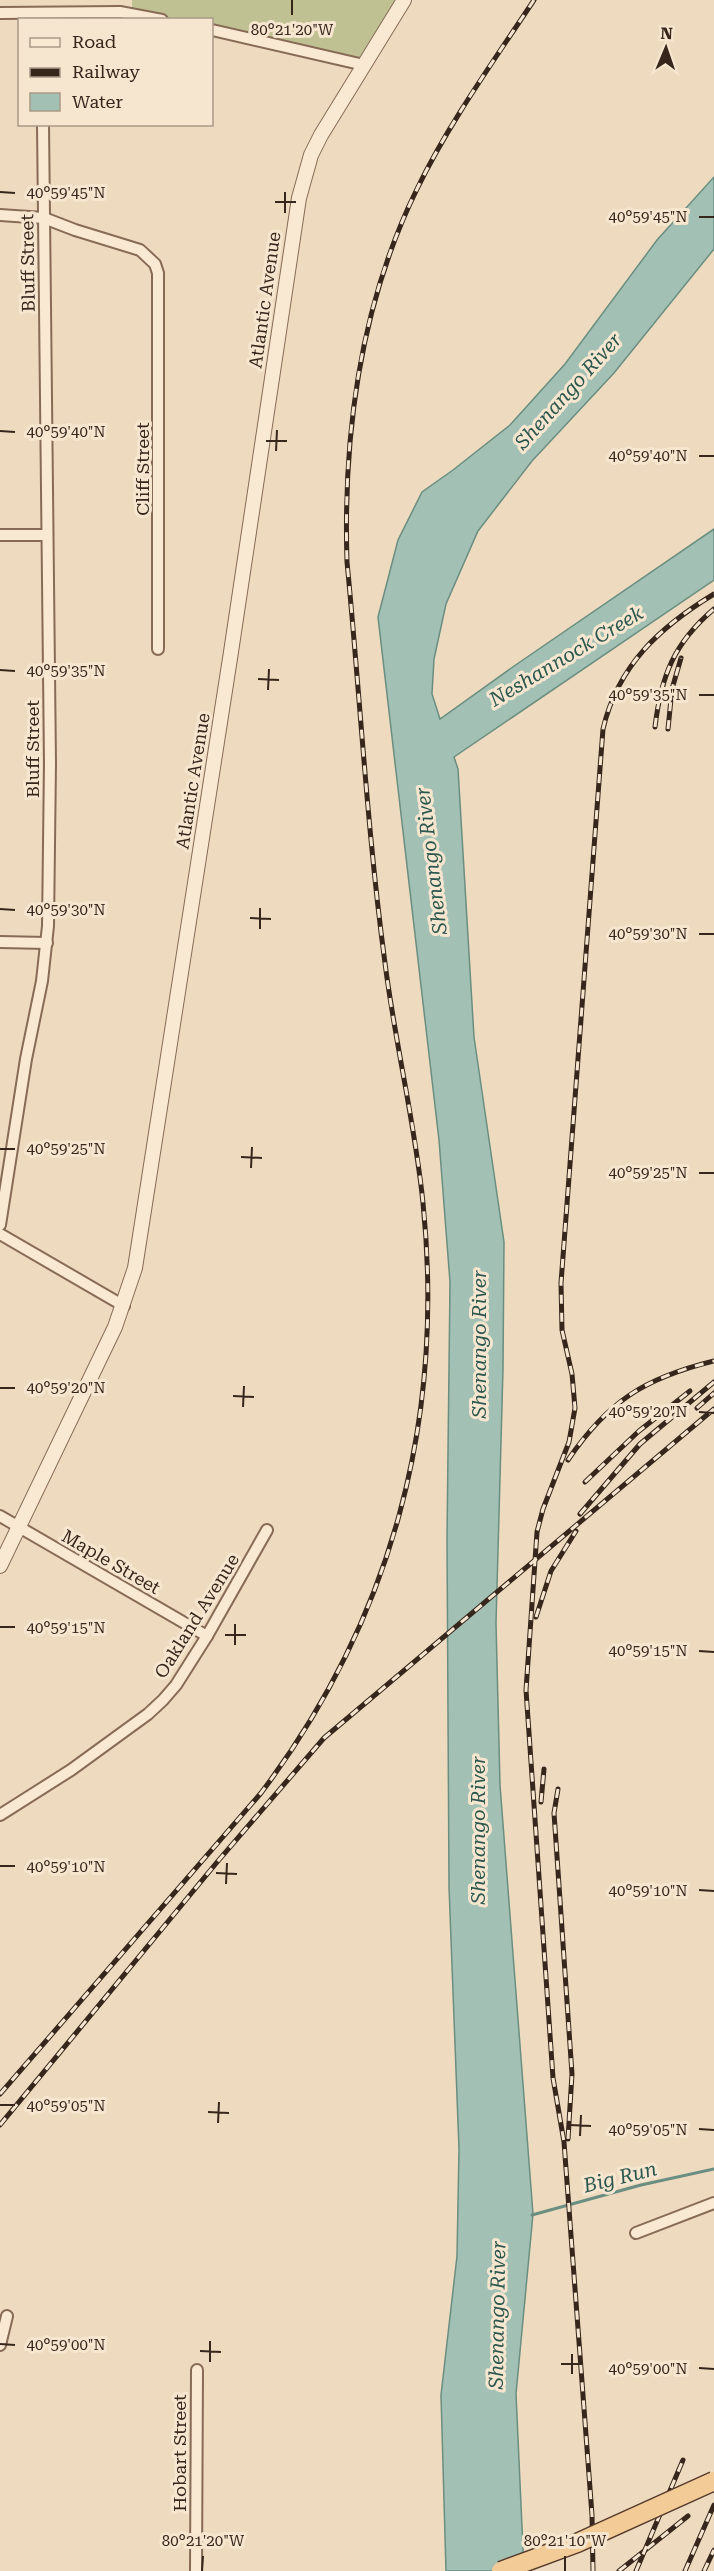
<svg xmlns="http://www.w3.org/2000/svg" width="714" height="2571" font-family="'Roboto Serif',serif">
	<style>
		.cemetery { fill: #c0c193 }
		.water { fill: #a2c0b4; stroke: #6a8e81; stroke-width: 1.5 }
		.lines { fill: none; stroke-linecap: round; stroke-linejoin: round }
		.stream { stroke: #6a8e81; stroke-width: 3 }
		.minor-casing { stroke: #876b57; stroke-width: 14 }
		.tertiary-casing { stroke: #876b57; stroke-width: 16 }
		.minor { stroke: #f9e9d2; stroke-width: 10 }
		.tertiary { stroke: #f9e9d2; stroke-width: 14 }
		.rail-casing { stroke: #36261c; stroke-width: 5 }
		.rail { stroke: #f6e6cf; stroke-width: 3; stroke-dasharray: 9; stroke-linecap: butt }
		.primary-bridge-casing { stroke: #553a2c; stroke-width: 21; stroke-linecap: butt }
		.primary-bridge { stroke: #f3cb96; stroke-width: 18 }
		.ticks { fill: none; stroke: #36261c; stroke-width: 2 }
		.labels { text-anchor: middle; stroke-width: 6; stroke-linejoin: round; paint-order: stroke }
		.street-label { font-size: 18px; fill: #36261c; stroke: #f6e6cf }
		.water-label { font-size: 20px; font-style: italic; fill: #2b574f; stroke: #f6e6cf }
		.ticks-label { font-size: 15px; text-anchor: middle; fill: #36261c; stroke: #f6e6cf; stroke-width: 6; stroke-linejoin: round; paint-order: stroke }
	</style>
	<rect width="100%" height="100%" fill="#eedbbf"/>
	<!-- cemetery -->
	<path class="cemetery" d="M132 0H405L364 65 212 30V20L162 19 132 14Z"/>
	<!-- water -->
	<path class="water" d="M714 177V249L614 373 532 461 478 531 446 604 434 659 432 694 440 719 517 664 714 529V580L454 757 458 769 474 1037 504 1242 503 1369 496 1623 500 1785 533 2214 516 2394 524 2571H446L441 2395 457 2256 459 2149 449 1887 447 1539 450 1282 439 1140 378 617 398 540 422 492 453 470 510 425 565 364 657 240Z"/>
	<g class="lines">
		<!-- stream -->
		<path class="stream" d="M532 2215 641 2185 714 2169"/>
		<defs>
			<g id="minor">
				<path d="M0 13 120 12 162 20"/>
				<path d="M212 30 364 65"/>
				<path d="M0 215 44 218 75 230 140 250 155 264 158 273V649"/>
				<path d="M0 535H46"/>
				<path d="M0 942 47 943"/>
				<path d="M0 1225 26 1059 42 981 48 926 50 763 43 124"/>
				<path d="M0 1234 124 1306"/>
				<path d="M0 1516 207 1636"/>
				<path d="M0 1815 71 1770 148 1714 163 1700 176 1685 207 1636 267 1530"/>
				<path d="M636 2233 714 2203"/>
				<path d="M0 2345 7 2316"/>
				<path d="M196 2571 197 2370"/>
			</g>
			<path id="tertiary" d="M0 1566 115 1327 135 1268 231 652 299 198 311 155 321 135 404 0"/>
		</defs>
		<!-- minor casing -->
		<use href="#minor" class="minor-casing"/>
		<!-- tertiary casing -->
		<use href="#tertiary" class="tertiary-casing"/>
		<!-- minor -->
		<use href="#minor" class="minor"/>
		<!-- tertiary -->
		<use href="#tertiary" class="tertiary"/>
		<defs>
			<g id="rail">
				<path d="M655 727C661 676 674 643 714 609"/>
				<path d="M668 729 672 689 681 658"/>
				<path d="M697 1408 714 1393"/>
				<path d="M568 1460C608 1401 645 1378 714 1361"/>
				<path d="M585 1482 639 1431 690 1391"/>
				<path d="M580 1514 640 1444 714 1382"/>
				<path d="M536 1617 551 1571 576 1531"/>
				<path d="M558 1789 554 1813 572 2074 568 2139"/>
				<path d="M541 1802 544 1769"/>
				<path d="M0 2094 261 1793C392 1619 445 1420 423 1203 415 1123 395 1043 385 963 367 830 360 695 347 562 343 434 360 305 417 189 449 123 493 62 534 0"/>
				<path d="M0 2125 218 1861 324 1738 714 1409"/>
				<path d="M593 2571 592 2515 564 2142 553 2078 526 1690 537 1532 543 1509 569 1442 575 1408 572 1374 562 1330 561 1283 603 729C618 665 660 627 714 594"/>
				<path d="M619 2571 688 2516"/>
				<path d="M636 2571 683 2460"/>
				<path d="M685 2571 714 2505"/>
				<path d="M704 2571 714 2550"/>
			</g>
		</defs>
		<!-- rail casing -->
		<use href="#rail" class="rail-casing"/>
		<!-- rail -->
		<use href="#rail" class="rail"/>
		<defs>
			<path id="primary-bridge" d="M501 2571 577 2543 714 2481"/>
		</defs>
		<!-- primary-bridge casing -->
		<use href="#primary-bridge" class="primary-bridge-casing"/>
		<!-- primary-bridge -->
		<use href="#primary-bridge" class="primary-bridge"/>
	</g>
	<!-- ticks -->
	<path class="ticks" d="M292 15V0M0 192 15 193M275 202H296M285 213V192M699 217H714M0 431 15 432M266 441H287M276 451 277 430M699 456H714M0 670 15 671M258 679 279 680M268 690 269 669M699 695H714M0 909 15 910M250 918 271 919M260 929V908M699 934H714M0 1149H15M241 1157 262 1158M251 1168 252 1147M699 1173H714M0 1388H15M233 1396 254 1397M243 1407 244 1386M699 1412 714 1413M0 1627H15M225 1635H246M235 1645V1624M699 1651 714 1652M0 1866H15M216 1873 237 1874M226 1884 227 1863M699 1890 714 1891M0 2105H15M208 2112 229 2113M218 2123 219 2102M570 2125 591 2126M699 2129 714 2130M580 2136 581 2115M0 2344 15 2345M200 2351 221 2352M210 2362V2341M561 2364H582M699 2368 714 2369M572 2374V2354M202 2571 203 2556M565 2571V2556"/>
	<g class="labels">
		<!-- street labels -->
		<g class="street-label">
			<text transform="translate(28 263) rotate(-91)" y="6">Bluff Street</text>
			<text transform="translate(265 300) rotate(-82)" y="6">Atlantic Avenue</text>
			<text transform="translate(143 469) rotate(-90)" y="6">Cliff Street</text>
			<text transform="translate(33 749) rotate(-90)" y="6">Bluff Street</text>
			<text transform="translate(193 781) rotate(-81)" y="6">Atlantic Avenue</text>
			<text transform="translate(111 1562) rotate(30)" y="6">Maple Street</text>
			<text transform="translate(197 1616) rotate(-58)" y="6">Oakland Avenue</text>
			<text transform="translate(180 2453) rotate(-90)" y="6">Hobart Street</text>
		</g>
		<!-- water labels -->
		<g class="water-label">
			<text transform="translate(568 391) rotate(-48)" y="7">Shenango River</text>
			<text transform="translate(566 656) rotate(-31)" y="7">Neshannock Creek</text>
			<text transform="translate(431 861) rotate(-97)" y="7">Shenango River</text>
			<text transform="translate(479 1344) rotate(-90)" y="7">Shenango River</text>
			<text transform="translate(478 1830) rotate(-90)" y="7">Shenango River</text>
			<text transform="translate(620 2177) rotate(-14)" y="7">Big Run</text>
			<text transform="translate(497 2315) rotate(-89)" y="7">Shenango River</text>
		</g>
	</g>
	<g class="ticks-label">
		<text x="292" y="35">80°21'20"W</text>
		<text x="66" y="198">40°59'45"N</text>
		<text x="648" y="222">40°59'45"N</text>
		<text x="66" y="437">40°59'40"N</text>
		<text x="648" y="461">40°59'40"N</text>
		<text x="66" y="676">40°59'35"N</text>
		<text x="648" y="700">40°59'35"N</text>
		<text x="66" y="915">40°59'30"N</text>
		<text x="648" y="939">40°59'30"N</text>
		<text x="66" y="1154">40°59'25"N</text>
		<text x="648" y="1178">40°59'25"N</text>
		<text x="66" y="1393">40°59'20"N</text>
		<text x="648" y="1417">40°59'20"N</text>
		<text x="66" y="1633">40°59'15"N</text>
		<text x="648" y="1656">40°59'15"N</text>
		<text x="66" y="1872">40°59'10"N</text>
		<text x="648" y="1896">40°59'10"N</text>
		<text x="66" y="2111">40°59'05"N</text>
		<text x="648" y="2135">40°59'05"N</text>
		<text x="66" y="2350">40°59'00"N</text>
		<text x="648" y="2374">40°59'00"N</text>
		<text x="203" y="2546">80°21'20"W</text>
		<text x="565" y="2546">80°21'10"W</text>
	</g>
	<!-- legend -->
	<rect x="18" y="18" width="195" height="108" fill="#f6e6cf" stroke="#a99987" stroke-width="1.5"/>
	<rect x="30" y="38" width="30" height="9" fill="#f9e9d2" stroke="#a99987" stroke-width="1.5"/>
	<text x="72" y="48" font-size="18" fill="#36261c">Road</text>
	<rect x="30" y="68" width="30" height="9" fill="#36261c" stroke="#a99987" stroke-width="1.5"/>
	<text x="72" y="78" font-size="18" fill="#36261c">Railway</text>
	<rect x="30" y="93" width="30" height="18" fill="#a2c0b4" stroke="#a99987" stroke-width="1.5"/>
	<text x="72" y="108" font-size="18" fill="#36261c">Water</text>
	<!-- north arrow -->
	<g transform="translate(666 48) rotate(2)" stroke="#f6e6cf" stroke-width="4.5" paint-order="stroke">
	<path d="M0-4.5L10 22L0 15L-10 22Z" fill="#36261c"/>
	<text y="-9" font-size="16" font-weight="bold" text-anchor="middle" fill="#36261c">N</text>
	</g>
</svg>
